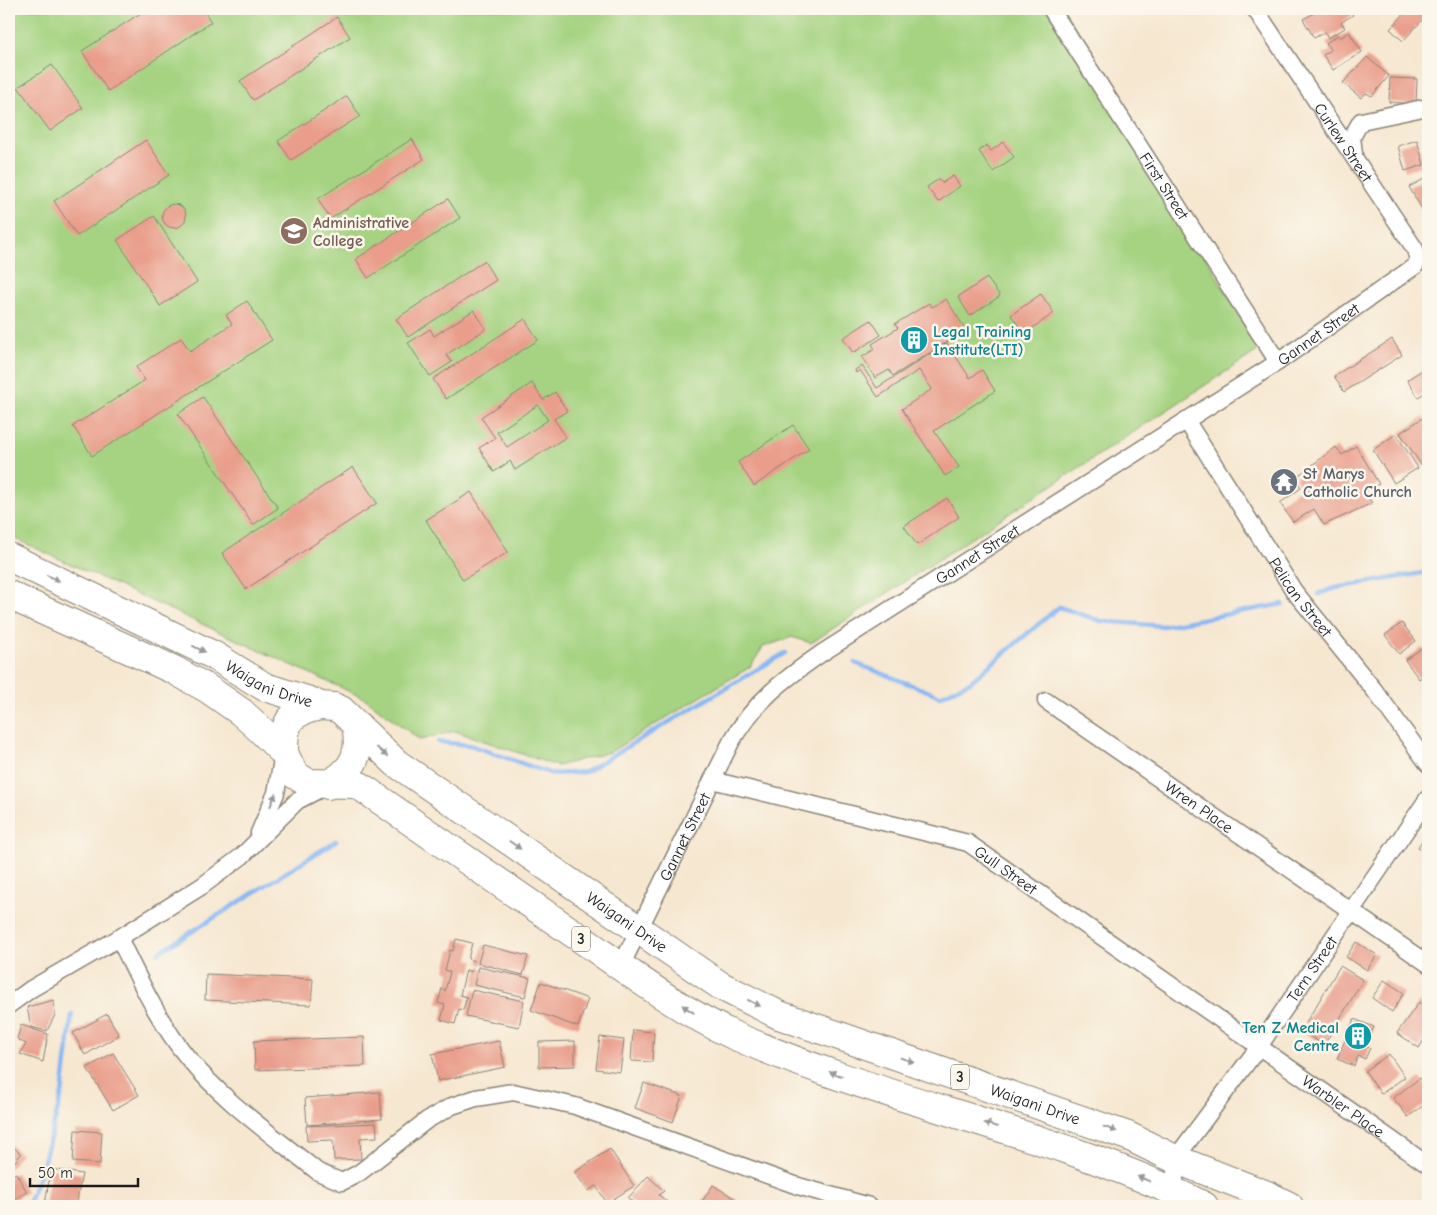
<svg xmlns="http://www.w3.org/2000/svg" width="1437" height="1215" font-family="'Comic Neue',sans-serif">
	<style>
		.green { fill: #a5d381; stroke: #60784e }
		.lines { fill: none; stroke-linecap: round; stroke-linejoin: round }
		.stream { stroke: #88b8f4; stroke-width: 4.5 }
		.building { fill: #e99d8a; fill-rule: evenodd }
		.minor-casing { stroke: #898276; stroke-width: 19 }
		.trunk-casing { stroke: #898276; stroke-width: 30 }
		.minor { stroke: #fff; stroke-width: 16 }
		.trunk { stroke: #fff; stroke-width: 28 }
		.oneway { fill: #999 }
		.labels { text-anchor: middle; stroke-width: 5; stroke-linejoin: round; paint-order: stroke }
		.shield { fill: #fbf7ec; stroke: #5f5e5a; stroke-width: 1 }
		.shield-label { font-size: 15px; font-weight: bold; fill: #1c1c1c }
		.street-label { font-size: 16px; fill: #1c1c1c; stroke: #fbf7ec }
		.education-label { font-size: 16px; font-weight: bold; fill: #785e54; stroke: #fbf7ec; text-anchor: start }
		.culture-label { font-size: 16px; font-weight: bold; fill: #0d838f; stroke: #fbf7ec; text-anchor: start }
		.worship-label { font-size: 16px; font-weight: bold; fill: #5b616d; stroke: #fbf7ec; text-anchor: start }
	</style>
	<rect width="100%" height="100%" fill="#fbf7ec"/>
	<filter id="ink" filterUnits="userSpaceOnUse"><feTurbulence type="fractalNoise" baseFrequency=".02" numOctaves="2"/><feDisplacementMap in="SourceGraphic" scale="10" xChannelSelector="R" yChannelSelector="G"/><feConvolveMatrix kernelMatrix="1 2 1 2 8 2 1 2 1" color-interpolation-filters="sRGB"/></filter>
	<filter id="wash" filterUnits="userSpaceOnUse"><feTurbulence type="fractalNoise" baseFrequency=".0096" numOctaves="4" result="noise"/><feDisplacementMap in="SourceGraphic" scale="20" xChannelSelector="R" yChannelSelector="G"/><feGaussianBlur stdDeviation="1.12" result="paint"/><feColorMatrix in="noise" values="0 0 0 0 0 0 0 0 0 0 0 0 0 0 0 0 0 1.4 0 .05"/><feComposite in="paint" operator="in"/></filter>
	<g filter="url(#wash)">
		<rect width="100%" height="100%" fill="#f6e7d0"/>
		<!-- green -->
		<path class="green" d="M9 9H1064L1259 350 811 643 792 637 763 647 750 667 610 752 557 766 455 731 420 740 366 699 9 536Z"/>
		<g class="lines">
			<!-- stream -->
			<g class="stream">
				<path d="M1318 594 1336 588 1428 572"/>
				<path d="M855 663 940 696 970 682 1059 607 1101 621 1163 626 1283 604"/>
				<path d="M438 742 470 745 552 774 585 772 785 653"/>
				<path d="M158 953 336 841"/>
				<path d="M27 1206 40 1175 62 1094 72 1014"/>
			</g>
		</g>
		<g id="blocks">
			<!-- building -->
			<g class="building">
				<path d="M147 9H203L211 22 108 91 82 51Z"/>
				<path d="M1322 9H1349L1353 15 1341 22 1345 28 1328 38 1325 32 1314 38 1303 19Z"/>
				<path d="M1409 9H1414L1424 18 1403 41 1390 29Z"/>
				<path d="M337 17 350 37 253 100 240 81Z"/>
				<path d="M1349 32 1362 52 1333 70 1323 55 1331 50 1326 43 1338 35 1340 38Z"/>
				<path d="M1367 57 1389 76 1372 96 1366 93 1361 98 1343 83Z"/>
				<path d="M52 65 83 108 50 131 18 87Z"/>
				<path d="M1390 78 1417 79 1416 104 1389 102Z"/>
				<path d="M347 96 360 116 291 160 278 141Z"/>
				<path d="M412 139 424 159 330 219 318 199Z"/>
				<path d="M146 140 169 175 77 236 54 201Z"/>
				<path d="M1417 140 1424 165 1405 171 1398 146Z"/>
				<path d="M1003 142 1014 157 993 172 979 151 987 145 991 151Z"/>
				<path d="M953 176 960 186 938 202 927 187 939 179 942 183Z"/>
				<path d="M1424 179 1428 185V208L1423 211 1409 187Z"/>
				<path d="M448 199 460 218 368 278 356 259Z"/>
				<circle cx="174" cy="216" r="12"/>
				<path d="M154 216 197 282 160 306 117 240Z"/>
				<path d="M484 261 496 280 408 337 396 319Z"/>
				<path d="M987 278 1000 296 970 316 958 297Z"/>
				<path d="M1041 294 1054 313 1024 334 1011 315Z"/>
				<path d="M946 299 966 330 893 376 889 370 875 378 862 357 875 349 872 344 898 328 895 324 929 303 932 307Z"/>
				<path d="M247 301 272 340 92 456 73 426 145 380 136 367 181 338 190 351 232 324 226 315Z"/>
				<path d="M474 310 486 329 446 355 452 362 430 376 408 343 430 329 434 336Z"/>
				<path d="M525 319 538 340 446 399 433 379Z"/>
				<path d="M871 320 881 335 853 353 843 338Z"/>
				<path d="M1392 339 1402 355 1344 392 1334 376Z"/>
				<path d="M947 343 970 378 982 370 995 391 934 431 959 467 945 476 902 409 932 389 919 370 878 397 860 370 856 373 855 370 862 366 877 388Z"/>
				<path d="M1428 366V391L1418 397 1407 380Z"/>
				<path d="M532 383 543 400 555 392 567 411 554 419 566 437 515 470 510 461 494 472 479 448 495 438 481 417ZM538 405 548 420 507 447 497 432Z"/>
				<path d="M203 397 278 508 253 525 178 414Z"/>
				<path d="M1424 417 1428 424V462L1422 466 1400 433Z"/>
				<path d="M793 425 809 449 754 486 738 462Z"/>
				<path d="M1396 434 1418 468 1394 483 1373 450Z"/>
				<path d="M1356 446 1379 484 1364 492 1372 503 1324 525 1314 509 1293 522 1280 503 1301 488 1295 478 1336 447 1342 455Z"/>
				<path d="M353 467 377 503 246 589 222 553Z"/>
				<path d="M471 492 508 552 463 580 426 520Z"/>
				<path d="M947 498 959 517 917 545 904 526Z"/>
				<path d="M1402 623 1416 641 1399 654 1385 635Z"/>
				<path d="M1422 648 1428 655V673L1419 679 1405 660Z"/>
				<path d="M1428 831V853L1418 847Z"/>
				<path d="M456 939 472 943 468 959 474 961 471 972 466 970 460 995 467 997 463 1010 459 1009 455 1024 441 1020 445 1005 438 1003 442 988 445 991 450 972 445 970 450 950 453 951Z"/>
				<path d="M1356 942 1377 955 1367 970 1346 957Z"/>
				<path d="M483 945 528 956 523 975 478 963Z"/>
				<path d="M1340 966 1363 980 1324 1045 1301 1031Z"/>
				<path d="M478 967 530 978 525 997 474 985Z"/>
				<path d="M206 974 313 979 311 1005 205 1000Z"/>
				<path d="M1384 980 1404 993 1392 1012 1372 998Z"/>
				<path d="M541 982 588 999 578 1027 531 1010Z"/>
				<path d="M472 990 524 1001 519 1027 466 1016Z"/>
				<path d="M54 1000 55 1015 47 1031 31 1027 27 1007Z"/>
				<path d="M1419 1002 1428 1008V1033L1419 1048 1397 1033Z"/>
				<path d="M107 1014 119 1035 85 1055 73 1033Z"/>
				<path d="M1354 1019 1374 1027 1365 1046 1370 1048 1365 1059 1358 1056 1354 1066 1337 1059Z"/>
				<path d="M21 1025 48 1034 43 1062 20 1054 26 1044 17 1039Z"/>
				<path d="M633 1030 654 1032 652 1062 631 1061Z"/>
				<path d="M364 1037 365 1066 255 1070 254 1041Z"/>
				<path d="M600 1037 624 1040 620 1072 596 1069Z"/>
				<path d="M499 1041 505 1067 438 1081 432 1054Z"/>
				<path d="M575 1041V1066L539 1067V1042Z"/>
				<path d="M113 1053 139 1095 113 1110 87 1068Z"/>
				<path d="M1389 1054 1405 1077 1381 1094 1365 1071Z"/>
				<path d="M1420 1078 1428 1088V1102L1408 1117 1393 1098Z"/>
				<path d="M644 1083 682 1096 673 1122 635 1108Z"/>
				<path d="M380 1092 382 1119 307 1125 305 1098Z"/>
				<path d="M376 1123 377 1137 360 1138 361 1159 334 1160 333 1140 307 1141 306 1126Z"/>
				<path d="M75 1130 102 1132 100 1164 73 1162Z"/>
				<path d="M9 1143 21 1154 9 1169Z"/>
				<path d="M610 1149 634 1186 607 1203 596 1186 588 1191 575 1172Z"/>
				<path d="M51 1169 82 1174 76 1206 45 1204Z"/>
				<path d="M16 1173 27 1192 11 1201 9 1197V1177Z"/>
				<path d="M648 1176 664 1191 659 1195 672 1206H637L628 1198Z"/>
				<path d="M713 1185 737 1200 733 1206H699Z"/>
			</g>
		</g>
	</g>
	<g filter="url(#ink)">
		<use href="#blocks" fill-opacity="0" stroke="#898276" stroke-width="1"/>
		<g class="lines">
			<defs>
				<g id="minor">
					<path id="s1" d="M1051 9 1278 362"/>
					<path id="s2" d="M1255 9 1415 249 1418 260 1415 266"/>
					<path d="M1354 154 1352 137 1361 121 1428 107"/>
					<path id="s3" d="M1186 420 1294 591 1375 691 1428 764"/>
					<path id="s4" d="M1046 701 1428 964"/>
					<path id="s5" d="M712 780 968 843 1428 1165"/>
					<path d="M259 833 276 793 283 755"/>
					<path d="M119 938C139 979 159 1023 188 1058 224 1102 274 1136 318 1172L342 1182 359 1173 427 1120 452 1106 476 1098 513 1092 575 1106 798 1186 869 1206"/>
					<path id="s6" d="M621 966 731 742C755 701 783 680 822 653L1278 362 1415 266"/>
					<path d="M9 1005 31 989 119 938 202 886 242 856 297 801 326 786"/>
					<path id="s7" d="M1175 1191V1159L1258 1048 1428 798"/>
				</g>
				<g id="trunk">
					<path id="s8" d="M9 557 213 655 265 687 310 701 320 706 334 707 341 710 396 763 721 986 779 1015 1128 1136 1175 1159 1267 1195 1289 1206"/>
					<path d="M9 595 174 670 208 689 241 712 262 731 284 753 294 774 308 783 354 784 360 786C433 837 506 887 580 938 629 972 679 1010 733 1035 886 1103 1054 1131 1204 1206"/>
					<path d="M284 753C284 721 288 713 320 706"/>
					<path d="M328 785C353 770 362 755 356 725"/>
				</g>
			</defs>
			<!-- minor casing -->
			<use href="#minor" class="minor-casing"/>
			<!-- trunk casing -->
			<use href="#trunk" class="trunk-casing"/>
			<!-- minor -->
			<use href="#minor" class="minor"/>
			<!-- trunk -->
			<use href="#trunk" class="trunk"/>
		</g>
		<!-- one-way arrows -->
		<defs><path id="oneway-solid" d="M-6-.8H1V-3.2L6.5 0L1 3.2V.8H-6Z" transform="scale(1.25)"/></defs>
		<g class="oneway">
			<use href="#oneway-solid" transform="translate(53 578) rotate(25)"/>
			<use href="#oneway-solid" transform="translate(199 649) rotate(26)"/>
			<use href="#oneway-solid" transform="translate(382 752) rotate(41)"/>
			<use href="#oneway-solid" transform="translate(273 800) rotate(-67)"/>
			<use href="#oneway-solid" transform="translate(515 845) rotate(35)"/>
			<use href="#oneway-solid" transform="translate(754 1003) rotate(26)"/>
			<use href="#oneway-solid" transform="translate(688 1009) rotate(-147)"/>
			<use href="#oneway-solid" transform="translate(907 1060) rotate(19)"/>
			<use href="#oneway-solid" transform="translate(836 1074) rotate(-161)"/>
			<use href="#oneway-solid" transform="translate(991 1125) rotate(-162)"/>
			<use href="#oneway-solid" transform="translate(1110 1129) rotate(20)"/>
			<use href="#oneway-solid" transform="translate(1144 1179) rotate(-158)"/>
		</g>
	</g>
	<!-- icons -->
	<defs>
		<symbol id="university-disc" viewBox="-11 -11 22 22"><circle r="9.5" fill="#8d6e63" stroke="#fbf7ec"/><path d="M0-5L7-2L0 1L-7-2ZM-4 1L0 2.5L4 1V4Q0 6-4 4Z" fill="#fff"/></symbol>
		<symbol id="building-disc" viewBox="-11 -11 22 22"><circle r="9.5" fill="#0f9aa8" stroke="#fbf7ec"/><path d="M-4-6H4V6H1V3H-1V6H-4ZM-2.5-4.3h1.7v1.8h-1.7ZM.8-4.3h1.7v1.8H.8ZM-2.5-1h1.7V.8h-1.7ZM.8-1h1.7V.8H.8Z" fill="#fff"/></symbol>
		<symbol id="temple-disc" viewBox="-11 -11 22 22"><circle r="9.5" fill="#6b7280" stroke="#fbf7ec"/><path d="M0-6L5-2H3V0L6.5 2.5H4V6H1.5V3h-3V6H-4V2.5H-6.5L-3 0V-2H-5Z" fill="#fff"/></symbol>
	</defs>
	<g fill-rule="evenodd">
		<use href="#university-disc" x="278" y="215" width="32" height="32"/>
		<use href="#building-disc" x="898" y="324" width="32" height="32"/>
		<use href="#temple-disc" x="1268" y="466" width="32" height="32"/>
		<use href="#building-disc" x="1342" y="1020" width="32" height="32"/>
	</g>
	<g class="labels">
		<!-- shield labels -->
		<g class="shield">
			<rect x="572" y="926.5" width="18" height="25" rx="4"/>
			<rect x="951" y="1064.5" width="18" height="25" rx="4"/>
		</g>
		<g class="shield-label">
			<text x="581" y="944">3</text>
			<text x="960" y="1082">3</text>
		</g>
		<!-- street labels -->
		<g class="street-label">
			<text dy="6" stroke="none"><textPath href="#s2" startOffset="160">Curlew Street</textPath></text>
			<text dy="6" stroke="none"><textPath href="#s1" startOffset="210">First Street</textPath></text>
			<text dy="6" stroke="none"><textPath href="#s6" startOffset="968">Gannet Street</textPath></text>
			<text dy="6" stroke="none"><textPath href="#s6" startOffset="562">Gannet Street</textPath></text>
			<text dy="6" stroke="none"><textPath href="#s3" startOffset="211">Pelican Street</textPath></text>
			<text dy="6" stroke="none"><textPath href="#s8" startOffset="290">Waigani Drive</textPath></text>
			<text dy="6" stroke="none"><textPath href="#s4" startOffset="186">Wren Place</textPath></text>
			<text dy="6" stroke="none"><textPath href="#s6" startOffset="144">Gannet Street</textPath></text>
			<text dy="6" stroke="none"><textPath href="#s5" startOffset="310">Gull Street</textPath></text>
			<text dy="6" stroke="none"><textPath href="#s8" startOffset="724">Waigani Drive</textPath></text>
			<text dy="6" stroke="none"><textPath href="#s7" startOffset="266">Tern Street</textPath></text>
			<text dy="6" stroke="none"><textPath href="#s8" startOffset="1174">Waigani Drive</textPath></text>
			<text dy="6" stroke="none"><textPath href="#s5" startOffset="722">Warbler Place</textPath></text>
		</g>
		<!-- education labels -->
		<g class="education-label">
			<text x="313" y="228">Administrative<tspan x="313" dy="18">College</tspan></text>
		</g>
		<!-- culture labels -->
		<g class="culture-label">
			<text x="933" y="337">Legal Training<tspan x="933" dy="18">Institute(LTI)</tspan></text>
			<text x="1339" y="1033" text-anchor="end">Ten Z Medical<tspan x="1339" dy="18">Centre</tspan></text>
		</g>
		<!-- worship labels -->
		<g class="worship-label">
			<text x="1303" y="479">St Marys<tspan x="1303" dy="18">Catholic Church</tspan></text>
		</g>
	</g>
	<!-- margin -->
	<rect width="1437" height="1215" fill="none" stroke="#fbf7ec" stroke-width="30"/>
	<!-- scale -->
	<path d="M30 1178v8h108v-8" fill="none" stroke="#1c1c1c" stroke-width="2.5"/>
	<text x="38" y="1178" font-size="15" fill="#1c1c1c" stroke="#fbf7ec" stroke-width="4" paint-order="stroke">50 m</text>
</svg>
